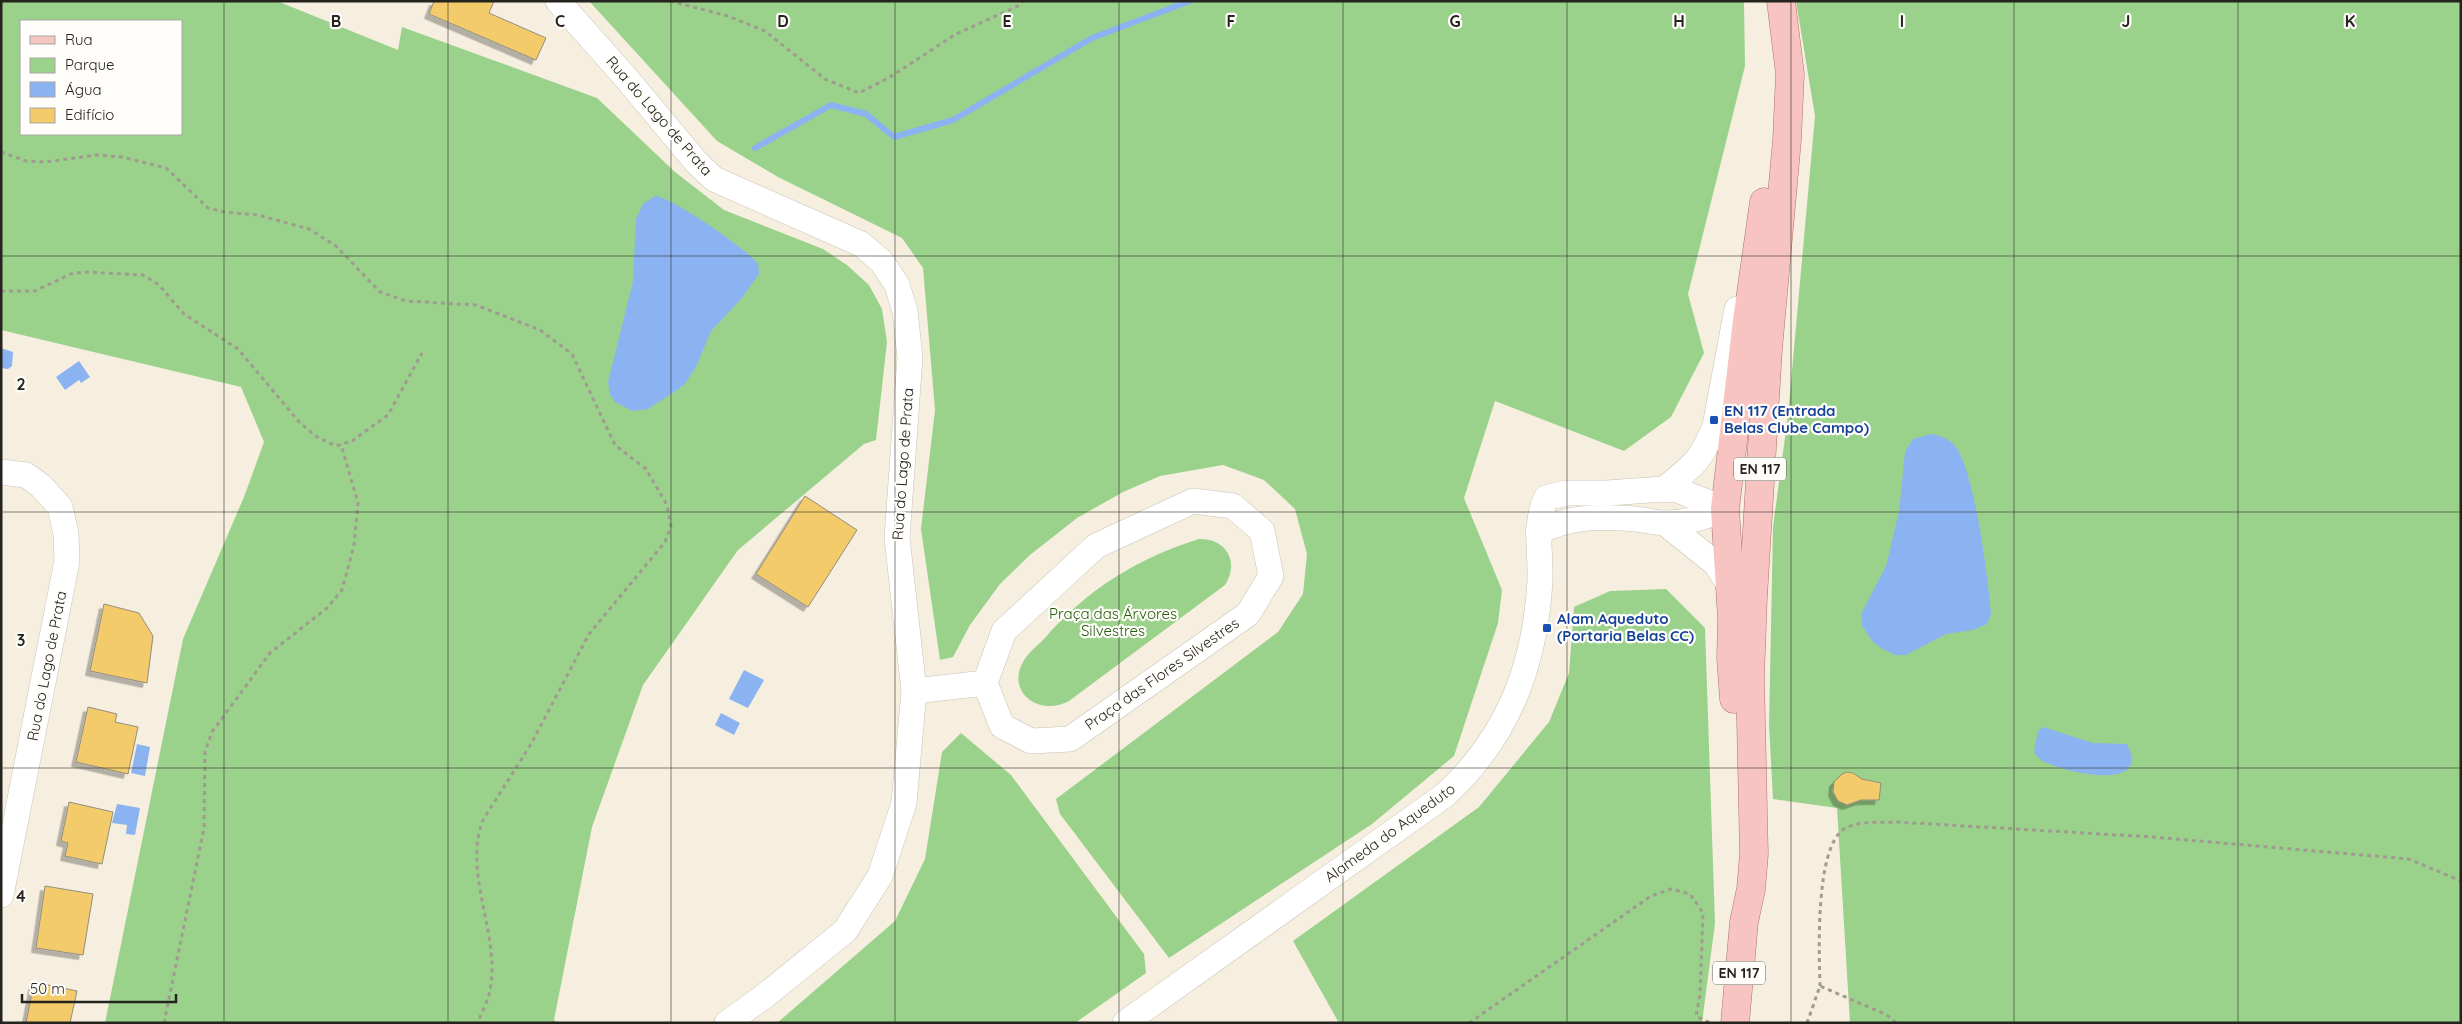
<svg xmlns="http://www.w3.org/2000/svg" width="2462" height="1024" font-family="Quicksand,sans-serif">
	<style>
		.green { fill: #9bd28b; fill-rule: evenodd }
		.water { fill: #8cb3f1 }
		.lines { fill: none; stroke-linecap: round; stroke-linejoin: round }
		.stream { stroke: #8cb3f1; stroke-width: 6 }
		.building { fill: #f3cb6a; stroke: #938d7f; filter: url(#shadow) }
		.minor-casing { stroke: #cac3b5; stroke-width: 26 }
		.primary-casing { stroke: #ac726d; stroke-width: 29 }
		.path { stroke: #a09b90; stroke-width: 3; stroke-dasharray: 4 4; stroke-linecap: butt }
		.minor { stroke: #fff; stroke-width: 25 }
		.primary { stroke: #f8c4c1; stroke-width: 28 }
		.grid { fill: none; stroke: #25231d; stroke-width: 1; stroke-opacity: 0.55 }
		.transit-dot { fill: #1a4fb4; stroke: #fefdfa; stroke-width: 2 }
		.labels { text-anchor: middle; stroke-width: 4.5; stroke-linejoin: round; paint-order: stroke }
		.shield { fill: #fefdfa; stroke: #66645f; stroke-width: 1 }
		.shield-label { font-size: 14px; font-weight: bold; fill: #25231d }
		.street-label { font-size: 15px; fill: #25231d; stroke: #fefdfa }
		.transit-label { font-size: 15px; font-weight: bold; fill: #164399; stroke: #fefdfa; text-anchor: start }
		.park-label { font-size: 15px; fill: #235c0b; stroke: #fefdfa }
		.grid-label { font-size: 16px; text-anchor: middle; font-weight: bold; fill: #25231d; stroke: #fefdfa; stroke-width: 4.5; stroke-linejoin: round; paint-order: stroke }
	</style>
	<defs>
		<filter id="shadow"><feDropShadow dx="-4.5" dy="4.5" stdDeviation="0" flood-color="#0004"/></filter>
	</defs>
	<rect width="100%" height="100%" fill="#f6efe0"/>
	<!-- green -->
	<g class="green">
		<path d="M1 1H277L398 50 402 27 597 98 675 172 724 210 823 249 847 265 869 285 882 309 887 342 876 440 864 444 738 550 643 685 592 827 554 1020 557 1023H105L183 639 244 497 264 442 241 387 1 330ZM21 21H181V134H21Z"/>
		<path d="M589 1H1744L1745 66 1688 294 1704 353 1671 417 1624 451 1495 401 1464 498 1502 590 1498 623 1454 756 1372 824 1169 958 1060 814 1056 799 1278 632 1303 594 1307 554 1295 509 1264 480 1223 465 1160 476 1123 492 1077 518 1030 555 1000 584 970 625 953 657 940 660 921 529 935 410 923 268 902 238 778 177 717 141Z"/>
		<path d="M1796 1H2461V1023H1850L1837 808 1773 799 1769 725 1773 527 1788 415 1815 116Z"/>
		<path d="M1199 539C1226 538 1240 562 1225 585L1069 701C1039 717 1006 692 1023 662 1028 653 1037 646 1044 639 1086 590 1138 558 1199 539Z"/>
		<path d="M1666 589 1705 628 1715 923 1702 1023H1339L1293 941 1479 807 1549 722 1569 673 1574 607 1610 591Z"/>
		<path d="M961 733 1011 775 1144 954 1146 973 1075 1023H777L895 921 925 859 942 752Z"/>
	</g>
	<!-- water -->
	<g class="water">
		<path d="M655 196C670 196 747 249 757 263 759 266 759 270 759 274L741 299 711 331 696 367 684 385 677 390 648 409 632 411 615 402 610 395 608 382 633 281 636 219 643 204Z"/>
		<path d="M1 348 13 352 12 366 8 369 1 368Z"/>
		<path d="M79 361 90 377 81 383 79 380 65 390 56 377Z"/>
		<path d="M1931 434C1940 435 1949 439 1955 446 1975 471 1988 579 1991 614L1987 624 1973 630 1946 634 1906 655H1895L1881 648 1873 642 1862 626 1861 614 1886 566 1899 512 1905 452 1913 439Z"/>
		<path d="M744 670 764 680 748 708 729 699Z"/>
		<path d="M721 713 740 723 734 735 715 725Z"/>
		<path d="M2043 727 2093 743 2127 744C2153 794 2061 772 2041 760 2038 758 2036 755 2034 752L2038 731Z"/>
		<path d="M137 744 150 747 145 776 131 773Z"/>
		<path d="M117 804 140 808 135 835 126 834 127 825 112 823Z"/>
	</g>
	<g class="lines">
		<!-- stream -->
		<path class="stream" d="M755 148 831 105 866 114 894 137 953 120 1092 38 1190 1"/>
	</g>
	<!-- building -->
	<g class="building">
		<path d="M434 1H494L489 13 546 38 536 60 429 14Z"/>
		<path d="M805 496 857 530 808 607 756 574Z"/>
		<path d="M104 604 139 613 153 636 147 683 90 671Z"/>
		<path d="M88 707 117 714 115 722 138 727 128 774 76 762Z"/>
		<path d="M1847 772 1853 773 1862 779 1881 783 1879 800H1861L1847 805 1838 801 1833 792 1834 782 1842 774Z"/>
		<path d="M69 802 113 812 102 864 65 856 68 843 61 841Z"/>
		<path d="M45 886 93 894 83 955 36 948Z"/>
		<path d="M34 982 77 991 70 1023H26Z"/>
	</g>
	<g class="lines">
		<defs>
			<g id="minor">
				<path d="M558 1 627 79 697 163 714 179 861 244 882 262 897 285 905 311 910 357 897 538 914 691 904 803 880 876 845 931 762 998 727 1023"/>
				<path d="M1 472 26 475 41 486 60 507 66 534 67 561 1 895"/>
				<path d="M1664 489C1693 466 1701 461 1715 426L1737 309"/>
				<path d="M1665 523 1716 564 1728 583"/>
				<path d="M1538 532C1571 516 1599 516 1635 519 1645 520 1656 523 1666 523 1687 523 1706 517 1725 509"/>
				<path d="M914 691 985 683 1002 726 1031 741 1070 739 1248 614 1271 576 1262 531 1233 506 1193 501 1096 546 1004 631 985 683"/>
				<path d="M1125 1023 1445 795C1508 737 1535 666 1540 581 1541 552 1534 526 1546 498L1566 493H1607L1664 489 1677 490 1725 509"/>
			</g>
			<g id="primary">
				<path d="M1734 699 1731 658 1732 619 1725 509 1747 321 1764 202"/>
				<path d="M1735 1023 1744 922 1751 889 1754 854 1750 677 1753 597 1768 349 1787 140 1790 74 1781 1"/>
			</g>
		</defs>
		<!-- minor casing -->
		<use href="#minor" class="minor-casing"/>
		<!-- primary casing -->
		<use href="#primary" class="primary-casing"/>
		<!-- path -->
		<g class="path">
			<path d="M670 1 728 16 765 31 825 79 859 93 890 77 956 34 1020 5 1022 1"/>
			<path d="M1 152 26 161 46 162 96 155 122 157 166 168 208 208 224 212 258 215 309 229 336 246 380 292 406 301 476 305 540 330 572 354 615 445 646 469 667 505 671 527 665 542 589 634 531 744 483 820C463 870 498 931 491 983 490 997 483 1011 477 1023"/>
			<path d="M1 291H35L73 273 87 272 143 275 159 285 184 314 238 349 300 423 317 437 336 446 352 441 388 415 422 353"/>
			<path d="M1820 986C1819 952 1815 848 1844 829 1859 820 1880 823 1897 822L2152 837 2409 859 2461 881"/>
			<path d="M164 1023 204 828 205 752 212 732 270 653 327 608 342 590 354 545 358 503 341 444"/>
			<path d="M1469 1023 1651 896 1671 889 1690 894 1703 913 1700 995 1696 1016 1710 1023"/>
			<path d="M1807 1023 1820 986 1887 1015 1896 1023"/>
		</g>
		<!-- minor -->
		<use href="#minor" class="minor"/>
		<!-- primary -->
		<use href="#primary" class="primary"/>
	</g>
	<!-- grid -->
	<path class="grid" d="M224 1V1023M448 1V1023M671 1V1023M895 1V1023M1119 1V1023M1343 1V1023M1567 1V1023M1791 1V1023M2014 1V1023M2238 1V1023M1 256H2461M1 512H2461M1 768H2461"/>
	<!-- markers -->
	<g class="transit-dot">
		<rect x="1709" y="415" width="10" height="10" rx="2.5"/>
		<rect x="1542" y="623" width="10" height="10" rx="2.5"/>
	</g>
	<g class="labels">
		<!-- shield labels -->
		<g class="shield">
			<rect x="1734" y="457.5" width="52" height="23" rx="4"/>
			<rect x="1713" y="961.5" width="52" height="23" rx="4"/>
		</g>
		<g class="shield-label">
			<text x="1760" y="474">EN 117</text>
			<text x="1739" y="978">EN 117</text>
		</g>
		<!-- street labels -->
		<g class="street-label">
			<text transform="translate(659 116) rotate(49)" y="5">Rua do Lago de Prata</text>
			<text transform="translate(903 464) rotate(-86)" y="5">Rua do Lago de Prata</text>
			<text transform="translate(47 666) rotate(-79)" y="5">Rua do Lago de Prata</text>
			<text transform="translate(1162 674) rotate(-35)" y="5">Praça das Flores Silvestres</text>
			<text transform="translate(1390 833) rotate(-36)" y="5">Alameda do Aqueduto</text>
		</g>
		<!-- transit labels -->
		<g class="transit-label">
			<text x="1724" y="416">EN 117 (Entrada<tspan x="1724" dy="17">Belas Clube Campo)</tspan></text>
			<text x="1557" y="624">Alam Aqueduto<tspan x="1557" dy="17">(Portaria Belas CC)</tspan></text>
		</g>
		<!-- park labels -->
		<g class="park-label">
			<text x="1113" y="619">Praça das Árvores<tspan x="1113" dy="17">Silvestres</tspan></text>
		</g>
	</g>
	<g class="grid-label">
		<text x="336" y="27">B</text>
		<text x="560" y="27">C</text>
		<text x="783" y="27">D</text>
		<text x="1007" y="27">E</text>
		<text x="1231" y="27">F</text>
		<text x="1455" y="27">G</text>
		<text x="1679" y="27">H</text>
		<text x="1902" y="27">I</text>
		<text x="2126" y="27">J</text>
		<text x="2350" y="27">K</text>
		<text x="21" y="390">2</text>
		<text x="21" y="646">3</text>
		<text x="21" y="902">4</text>
	</g>
	<!-- border -->
	<rect width="2462" height="1024" fill="none" stroke="#25231d" stroke-width="5"/>
	<!-- legend -->
	<rect x="20" y="20" width="162" height="115" fill="#fefdfa" stroke="#a7a6a2"/>
	<rect x="30" y="36" width="25" height="8" fill="#f8c4c1" stroke="#a7a6a2"/>
	<text x="65" y="45" font-size="15" fill="#25231d">Rua</text>
	<rect x="30" y="58" width="25" height="15" fill="#9bd28b" stroke="#a7a6a2"/>
	<text x="65" y="70" font-size="15" fill="#25231d">Parque</text>
	<rect x="30" y="82" width="25" height="15" fill="#8cb3f1" stroke="#a7a6a2"/>
	<text x="65" y="95" font-size="15" fill="#25231d">Água</text>
	<rect x="30" y="108" width="25" height="15" fill="#f3cb6a" stroke="#a7a6a2"/>
	<text x="65" y="120" font-size="15" fill="#25231d">Edifício</text>
	<!-- scale -->
	<path d="M22 994v8h154v-8" fill="none" stroke="#25231d" stroke-width="2.5"/>
	<text x="30" y="994" font-size="15" fill="#25231d" stroke="#fefdfa" stroke-width="4" paint-order="stroke">50 m</text>
</svg>
